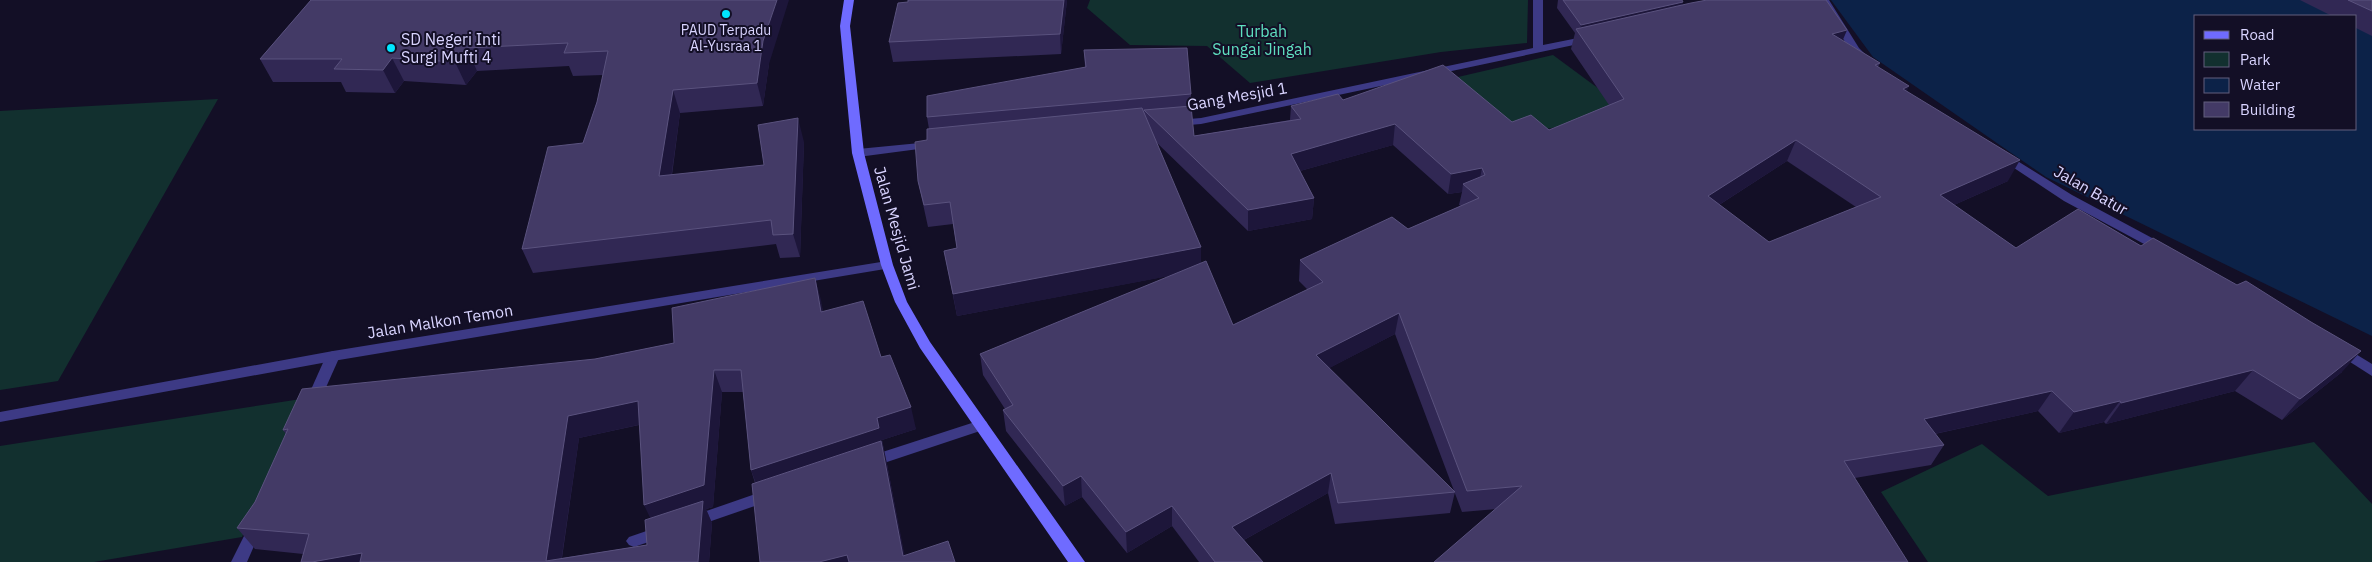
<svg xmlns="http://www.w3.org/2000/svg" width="2372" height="562" font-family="'IBM Plex Sans',sans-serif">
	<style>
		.green { fill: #12302f }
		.water { fill: #0c2248; fill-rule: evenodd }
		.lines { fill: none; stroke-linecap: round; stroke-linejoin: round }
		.service { fill: #3d3a85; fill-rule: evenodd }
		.minor { fill: #3d3a85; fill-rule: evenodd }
		.tertiary { fill: #3d3a85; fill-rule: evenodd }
		.secondary { fill: #6f6bff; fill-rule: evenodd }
		.wall { fill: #312854; fill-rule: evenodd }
		.shaded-wall { fill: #1d163a }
		.building { fill: #433a66; stroke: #5a527e; fill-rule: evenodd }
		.poi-dot { fill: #00e5ff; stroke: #130f26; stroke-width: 2 }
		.labels { text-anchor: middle; stroke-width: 4; stroke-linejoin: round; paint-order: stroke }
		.far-poi-label { font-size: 14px; fill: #d9d4ff; stroke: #130f26 }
		.park-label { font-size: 16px; fill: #5fe0c0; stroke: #130f26 }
		.poi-label { font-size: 16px; fill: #d9d4ff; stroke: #130f26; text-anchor: start }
		.street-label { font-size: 16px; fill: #d9d4ff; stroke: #130f26 }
	</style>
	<rect width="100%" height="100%" fill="#130f26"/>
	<!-- green -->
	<g class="green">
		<path d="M1090 0H1528L1527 43 1441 52 1250 83 1207 46 1130 45 1087 8Z"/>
		<path d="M1553 55 1633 114 1500 137 1445 80Z"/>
		<path d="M218 99 58 381 0 390V111Z"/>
		<path d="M301 399 242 537 94 562H0V446Z"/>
		<path d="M2314 442 2372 504V562H1928L1881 492 1982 444 2048 496Z"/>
	</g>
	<!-- water -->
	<path class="water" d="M1831 0H2372V336L2046 177 1873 57ZM2196 16H2356V129H2196Z"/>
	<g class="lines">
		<!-- service -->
		<g class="service">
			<path d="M333 351 338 353 340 356 319 403 317 407H307L305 403 326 356 328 353Z"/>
			<path d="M981 420 986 421 988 425 986 429 869 468 864 466 862 462 864 458Z"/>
			<path d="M770 489 775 491 777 495 775 499 694 527 689 525 687 521 689 517Z"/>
			<path d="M255 522 260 524 262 528 247 562H231L250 524Z"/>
			<path d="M661 526 666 528 668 532 666 536 634 547 629 545 626 541 629 537Z"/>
		</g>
		<!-- minor -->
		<g class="minor">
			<path d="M1533 0H1543V45L1588 36 1593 39 1588 42 1201 124 1177 126 1172 123 1177 120 1201 118 1533 48Z"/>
			<path d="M1819 0H1829L1859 48 1869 58 1868 60H1860L1850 50Z"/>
			<path d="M930 142 934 143 936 145 934 147 858 157 852 153 858 149Z"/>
			<path d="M2003 152 2072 195 2167 246 2169 249 2167 252H2159L2064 201 1999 158 1997 156Z"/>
			<path d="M2341 345 2372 364V376L2336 353 2334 350 2336 347Z"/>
		</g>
		<!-- tertiary -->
		<path class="tertiary" d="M887 261 893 265 891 268 333 361 0 422V412L333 351Z"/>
		<!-- secondary -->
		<path class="secondary" d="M844 0H854L850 26 864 153 893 265 907 302 930 342 1085 562H1068L920 348 895 302 881 265 852 153 840 26Z"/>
	</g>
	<!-- wall -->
	<g class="wall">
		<path d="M311 0 769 64 763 106 680 113 672 175 764 165 804 142 800 257 780 258 776 244 533 273 522 249 583 143 597 102 603 75 573 76 569 66 477 71 466 85 404 81 395 93 346 92 341 82H273L260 59Z"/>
		<path d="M1067 0 1061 54 893 62 889 42Z"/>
		<path d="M1558 0H1682V5L1847 30 1842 40 1880 63 1878 67 1907 91 2008 181 1954 205 2016 248 2342 372 2282 420 2235 391 2106 424 2104 422 2059 433 2038 411 1935 434 1944 445 1931 465 1855 478 1462 512 1395 334 1329 368 1455 492 1450 513 1335 524 1328 493 1244 540 1263 562H1199L1172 526 1127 553 1082 497 1065 506 1006 431 1003 410 1005 409 983 375 980 354 1173 275 957 316 944 251 957 248 953 224 928 227 918 181 927 140 929 129 927 117 1085 67 1084 50 1191 94V106L1194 136 1290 120 1291 106 1343 100 1512 122 1549 130 1609 105 1571 49 1575 33 1557 8ZM1156 142 1248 231 1312 219 1314 198 1300 171 1393 145 1448 194 1462 192 1459 205 1461 206 1408 229 1300 260 1299 281 1308 290 1233 325 1201 263ZM1787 161 1856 207 1769 242 1719 205Z"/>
		<path d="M2300 0H2372V36L2356 28V16H2332Z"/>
		<path d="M815 278 823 312 881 357 916 429 882 440 884 450 887 464 904 555 955 562H760L755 483 751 470 743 392H722L713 507 706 509 712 523 709 562H301L303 554 255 549 237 528 255 502 286 434 283 430 595 359 674 343ZM639 425 651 518 647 545 562 558 579 438Z"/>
	</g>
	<!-- shaded-wall -->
	<g class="shaded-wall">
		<path d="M777 0H789L769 64 763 106 757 83 763 41Z"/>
		<path d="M1064 0H1067L1061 54 1060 34Z"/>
		<path d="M1683 2 1679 14 1579 34 1581 25Z"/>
		<path d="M1847 30 1839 49 1832 34Z"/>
		<path d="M467 48 477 71 466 85 455 62Z"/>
		<path d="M392 58 404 81 395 93 383 70Z"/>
		<path d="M1909 86 1900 106 1903 89Z"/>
		<path d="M673 90 680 113 668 200 659 176Z"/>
		<path d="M798 118 804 142 800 257 793 234Z"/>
		<path d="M1395 124 1393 145 1289 174 1291 154Z"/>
		<path d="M1796 140 1787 161 1700 217 1708 196Z"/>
		<path d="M2020 160 2008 181 1929 216 1940 195Z"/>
		<path d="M1482 168 1478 189 1463 184 1462 192 1448 194 1451 174Z"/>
		<path d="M1314 198 1312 219 1248 231V210Z"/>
		<path d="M1201 247V270L957 316 953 294Z"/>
		<path d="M815 278 821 300 827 334 821 312Z"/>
		<path d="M1399 313 1395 334 1314 376 1316 355Z"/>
		<path d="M2361 351 2342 372 2282 420 2300 399Z"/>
		<path d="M714 370 722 392 713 507 706 509 712 523 709 562H698L654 526 644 505Z"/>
		<path d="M2253 370 2235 391 2106 424 2121 403Z"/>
		<path d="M2052 391 2038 411 1911 439 1924 419Z"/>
		<path d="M638 401 647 423 579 438 561 562 546 561 568 416Z"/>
		<path d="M2120 401 2104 422 2059 433 2074 412Z"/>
		<path d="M911 407 916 429 882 440 884 450 887 464 906 562 759 492 751 470 877 418Z"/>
		<path d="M1331 473 1328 493 1231 547 1232 527Z"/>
		<path d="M1081 476 1082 497 1065 506 1063 486Z"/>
		<path d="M1172 506V526L1127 553 1126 532Z"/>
		<path d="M362 553 368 562H312Z"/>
		<path d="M847 555 849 562H819Z"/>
	</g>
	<!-- building -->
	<g class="building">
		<path d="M311 0H777L763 41 757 83 673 90 659 176 764 165 758 125 798 118 793 234 773 235 771 220 522 249 548 147 583 143 597 102 608 51 564 53 568 43 467 48 455 62 392 58 383 70 334 69 342 59H260Z"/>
		<path d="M908 0H1064L1060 34 889 42 898 3 908 2Z"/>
		<path d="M1563 0H1682L1683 2 1581 25Z"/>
		<path d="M1707 0H1826L1847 30 1832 34 1880 63 1875 65 1909 86 1903 89 2020 160 1940 195 2016 248 2078 209 2141 246 2153 238 2237 285 2246 281 2311 322 2361 351 2300 399 2253 370 2121 403 2120 401 2074 412 2052 391 1924 419 1944 445 1844 461 1908 562H1434L1522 486 1467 491 1399 313 1316 355 1455 492 1338 503 1331 473 1232 527 1263 562H1215L1172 506 1126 532 1081 476 1063 486 1003 410 1013 405 980 354 1206 261 1233 325 1323 282 1300 260 1392 217 1408 229 1479 198 1463 184 1485 175 1482 168 1451 174 1395 124 1291 154 1314 198 1248 210 1144 110 1191 106 1194 136 1301 119 1291 106 1338 94 1343 100 1443 65 1512 122 1531 115 1549 130 1624 99 1576 29 1691 3ZM1796 140 1881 197 1769 242 1708 196Z"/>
		<path d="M2348 0H2372V11Z"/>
		<path d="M1187 48 1191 94 927 117V96L1086 67 1084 50Z"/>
		<path d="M1142 108 1201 247 953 294 944 251 957 248 950 202 924 205 918 181 915 142 927 140V129Z"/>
		<path d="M815 278 821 312 863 301 881 357 890 355 911 407 877 418 879 428 751 470 741 370H714L704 485 644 505 638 401 568 416 546 561 647 545 645 520 703 501 698 562H360L362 553 312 562H301L309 534 237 528 255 502 288 429 283 430 302 389 595 359 674 343 672 308Z"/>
		<path d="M881 441 903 556 948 541 955 562H849L847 555 819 562H760L752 484Z"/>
	</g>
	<!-- markers -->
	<g class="poi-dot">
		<circle cx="726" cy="14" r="5"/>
		<circle cx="391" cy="48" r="5"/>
	</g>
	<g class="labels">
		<!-- far-poi labels -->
		<g class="far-poi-label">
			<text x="726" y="35">PAUD Terpadu<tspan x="726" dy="16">Al-Yusraa 1</tspan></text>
		</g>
		<!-- park labels -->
		<g class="park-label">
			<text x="1262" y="37">Turbah<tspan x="1262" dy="18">Sungai Jingah</tspan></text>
		</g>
		<!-- poi labels -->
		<g class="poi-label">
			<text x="401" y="45">SD Negeri Inti<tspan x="401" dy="18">Surgi Mufti 4</tspan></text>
		</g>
		<!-- street labels -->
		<g class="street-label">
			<text transform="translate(1237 96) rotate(-10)" y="6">Gang Mesjid 1</text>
			<text transform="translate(2091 190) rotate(30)" y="6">Jalan Batur</text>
			<text transform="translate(897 228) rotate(74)" y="6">Jalan Mesjid Jami</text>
			<text transform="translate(440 321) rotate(-9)" y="6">Jalan Malkon Temon</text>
		</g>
	</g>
	<!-- legend -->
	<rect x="2194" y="15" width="162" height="115" fill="#130f26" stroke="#625e7d"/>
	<rect x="2204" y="31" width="25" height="8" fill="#6f6bff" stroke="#625e7d"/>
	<text x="2240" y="40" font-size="15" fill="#d9d4ff">Road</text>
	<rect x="2204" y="52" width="25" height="15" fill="#12302f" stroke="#625e7d"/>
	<text x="2240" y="65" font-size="15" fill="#d9d4ff">Park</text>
	<rect x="2204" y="78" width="25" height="15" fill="#0c2248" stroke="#625e7d"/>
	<text x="2240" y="90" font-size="15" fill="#d9d4ff">Water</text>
	<rect x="2204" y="102" width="25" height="15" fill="#433a66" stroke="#625e7d"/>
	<text x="2240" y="115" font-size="15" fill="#d9d4ff">Building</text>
</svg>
